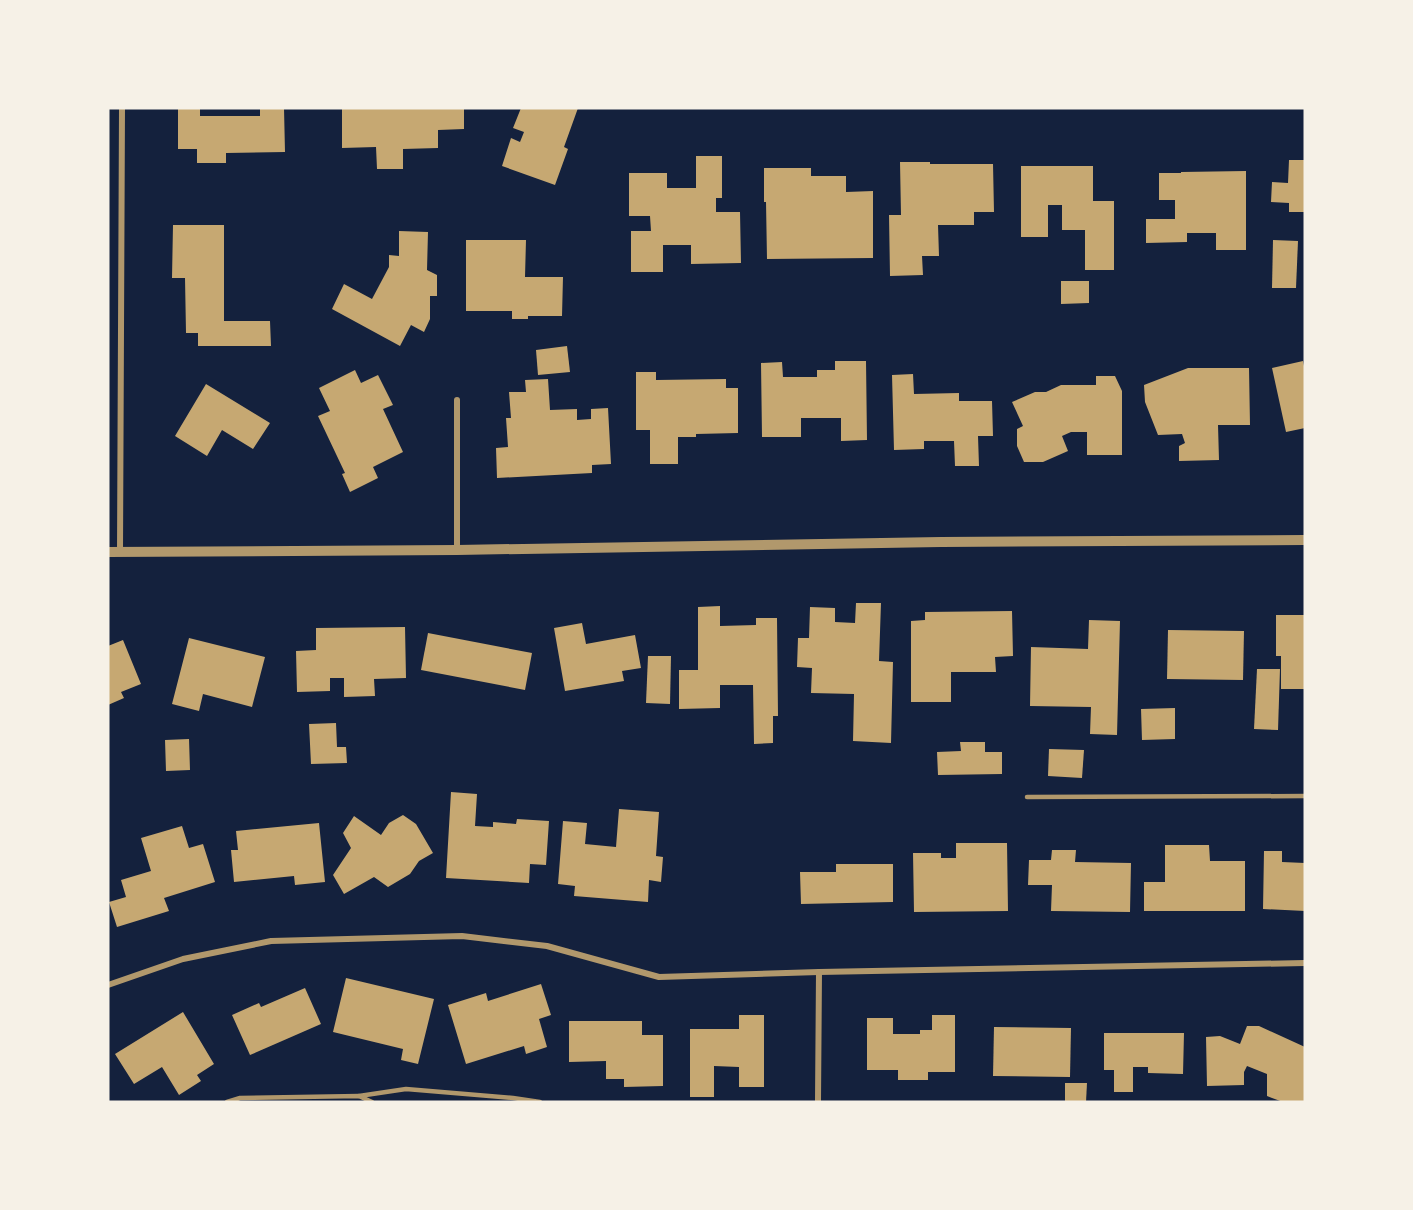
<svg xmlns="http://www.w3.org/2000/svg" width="1413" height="1210" font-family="'Titillium Web',sans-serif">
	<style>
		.building { fill: #c6a872 }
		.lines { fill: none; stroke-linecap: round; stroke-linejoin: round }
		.service { stroke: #b1986c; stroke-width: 4.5 }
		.minor { stroke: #b1986c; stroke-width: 6 }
		.tertiary { stroke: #b1986c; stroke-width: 10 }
	</style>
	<rect width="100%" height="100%" fill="#14213d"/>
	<!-- building -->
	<g class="building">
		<path d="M178 108H200V116H260V108H284L285 152 226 153V163H197V149H178Z"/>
		<path d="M342 108H464V129L438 130V148L403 149V169H377L376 147 342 148Z"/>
		<path d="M521 108H578L564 147 568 149 555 185 502 166 511 138 520 142 524 132 513 128Z"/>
		<path d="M696 156H722V198H716V212H740L741 263 691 264V245H663V272H631V231H651L650 216H629V173H667V188H696Z"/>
		<path d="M1289 160H1305V212H1289V203L1271 202 1272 182 1288 183Z"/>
		<path d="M900 162H930V164H993L994 212H974V225H938L939 256H922L923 275 890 276 889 215H901Z"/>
		<path d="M1021 166H1093V201H1114V270H1085V230H1062V205H1048V237H1021Z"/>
		<path d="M764 168H811V176H846V192L873 191V258L767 259 766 202H764Z"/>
		<path d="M1246 171V250H1216V233H1187V242L1146 243V219H1175V200H1159V173H1181V172Z"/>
		<path d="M173 225H224V321H270L271 346H198V333H186L185 278H172Z"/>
		<path d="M399 231 428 232 427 270 437 275V296H430V319L424 332 411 325 400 346 332 309 344 284 372 299 389 267V255L399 256Z"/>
		<path d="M466 240H526L525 277H563L562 316H528V319H512V311H466Z"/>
		<path d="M1273 240 1298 241 1296 288H1272Z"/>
		<path d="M1061 281H1089V303L1061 304Z"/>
		<path d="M567 346 570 372 538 375 536 350Z"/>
		<path d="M835 361H866L867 440 841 441V418H801V437H762L761 363 782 362 783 377H817V370H835Z"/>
		<path d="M1303 361 1305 371V428L1286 432 1272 368Z"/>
		<path d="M1188 368H1249L1250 425H1218L1219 460 1179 461V446L1185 443 1182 434 1158 435 1145 402 1144 385Z"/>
		<path d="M355 370 361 383 378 375 393 405 383 409 403 452 373 467 378 478 350 492 342 474 345 473 318 416 330 411 319 388Z"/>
		<path d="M636 372H656V380L726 379V388H738V433L696 434V437H678V464H650V430H636Z"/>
		<path d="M913 374 914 394 959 393V401H992L993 436H978L979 466H955L954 441H924V449L894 450 892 375Z"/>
		<path d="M1096 376H1115L1122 391V455H1087V432H1071L1062 436 1068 451 1043 462H1024L1017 446V429L1023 426 1012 402 1035 392H1046L1061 385H1096Z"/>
		<path d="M548 379 550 410 577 409V420L591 419V409L608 408 611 464 592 465V473L497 478 496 448 508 447 506 418H511L509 392H526L525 380Z"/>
		<path d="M206 384 270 423 253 449 222 430 207 456 175 436Z"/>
		<path d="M856 603H881L879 661 893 662 891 743 853 741 854 694 811 693 812 668 797 667 798 638H809L810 607 835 608V622L855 623Z"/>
		<path d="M720 606V626L756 625V618H777L778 716H773V743L754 744 753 685H720V708L679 709V670H698V607Z"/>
		<path d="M1012 611 1013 656 995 657 996 672H951V702H911V621L925 620V612Z"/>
		<path d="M1276 615H1305V689H1281V656H1276Z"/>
		<path d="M1089 620 1120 621 1117 735 1090 734 1091 707 1030 706 1031 647 1088 649Z"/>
		<path d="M582 623 586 644 635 635 641 668 622 671 624 681 565 691 554 628Z"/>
		<path d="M405 627 406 678 374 679 375 696 344 697V678H330V691L297 692 296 651 316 650V628Z"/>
		<path d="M1168 630 1244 631 1243 680 1167 679Z"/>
		<path d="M428 633 532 653 525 690 421 670Z"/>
		<path d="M189 638 265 657 252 707 203 694 199 711 172 704Z"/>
		<path d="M123 640 141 684 121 692 124 698 108 705V646Z"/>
		<path d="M648 656H671L670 704 646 703Z"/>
		<path d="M1257 669H1280L1278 730 1254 729Z"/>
		<path d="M1175 708V739L1142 740 1141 709Z"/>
		<path d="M336 723 337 747H346L347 763 311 764 309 724Z"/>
		<path d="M189 739 190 770 166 771 165 740Z"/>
		<path d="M960 742H985V752H1002V774L938 775 937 752 961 751Z"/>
		<path d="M1049 749 1084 750 1082 778 1048 776Z"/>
		<path d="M451 792 477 794 475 826 493 827V822L516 824 517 819 549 821 546 865 530 864 529 883 446 878Z"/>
		<path d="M619 809 659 812 656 856 663 857 661 882 649 880 648 902 574 896 575 886 558 884 563 821 587 823 585 844 616 847Z"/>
		<path d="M403 815 416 824 433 853 419 861 410 874 388 887 374 877 344 894 333 875 351 848 343 833 354 816 381 835 389 823Z"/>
		<path d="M319 823 325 882 295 885 294 876 234 882 231 850H238L236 831Z"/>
		<path d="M182 826 189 848 203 844 215 882 164 898 169 911 117 927 109 902 126 897 121 880 151 871 141 838Z"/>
		<path d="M956 843H1007L1008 911 914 912 913 853H941V858H956Z"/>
		<path d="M1165 845H1209L1210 861H1245V911H1144V882H1165Z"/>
		<path d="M1052 850H1076L1075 862 1131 863 1130 912 1051 911 1052 885H1028L1029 860H1051Z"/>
		<path d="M1264 851H1282V862L1305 863V911L1263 909Z"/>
		<path d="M836 864H893V902L801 904 800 872H836Z"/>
		<path d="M346 978 434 999 418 1064 401 1060 403 1049 333 1032Z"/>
		<path d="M541 984 551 1015 539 1019 547 1047 526 1054 524 1046 466 1064 448 1005 486 993 488 1001Z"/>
		<path d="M305 988 321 1024 250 1055 232 1015 259 1003 261 1007Z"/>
		<path d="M183 1012 214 1064 197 1075 201 1081 179 1095 162 1067 134 1084 115 1054Z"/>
		<path d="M739 1015H764V1087H739V1067L714 1066V1097H690V1029H739Z"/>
		<path d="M932 1015H955V1072H928V1080H898V1070H867V1018H893V1034H920V1030H932Z"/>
		<path d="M569 1021H642V1035H663V1086L624 1087V1079H606V1061L569 1062Z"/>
		<path d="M1247 1026H1259L1305 1047V1102H1283L1267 1096V1074L1247 1066 1244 1072V1085L1207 1086 1206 1037 1220 1036 1240 1044Z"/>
		<path d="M994 1027 1071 1028 1070 1077 993 1076Z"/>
		<path d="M1104 1033H1184L1183 1074 1148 1073V1067H1133V1092H1114V1070H1104Z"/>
		<path d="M1065 1083H1087L1086 1102H1065Z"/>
	</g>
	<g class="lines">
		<!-- service -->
		<g class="service">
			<path d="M1027 797 1305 796"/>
			<path d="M359 1096 406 1089 513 1098 540 1102"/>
			<path d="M227 1102 240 1098 359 1096 372 1102"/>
		</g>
		<!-- minor -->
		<g class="minor">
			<path d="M457 400V550"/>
			<path d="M120 552 122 108"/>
			<path d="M108 985 183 959 271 941 462 936 547 946 659 977 819 972 1305 963"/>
			<path d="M818 1102 819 972"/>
		</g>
		<!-- tertiary -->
		<path class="tertiary" d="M108 552 457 550 941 542 1305 540"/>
	</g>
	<!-- border -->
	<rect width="1413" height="1210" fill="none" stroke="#f6f1e7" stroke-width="219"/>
</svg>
